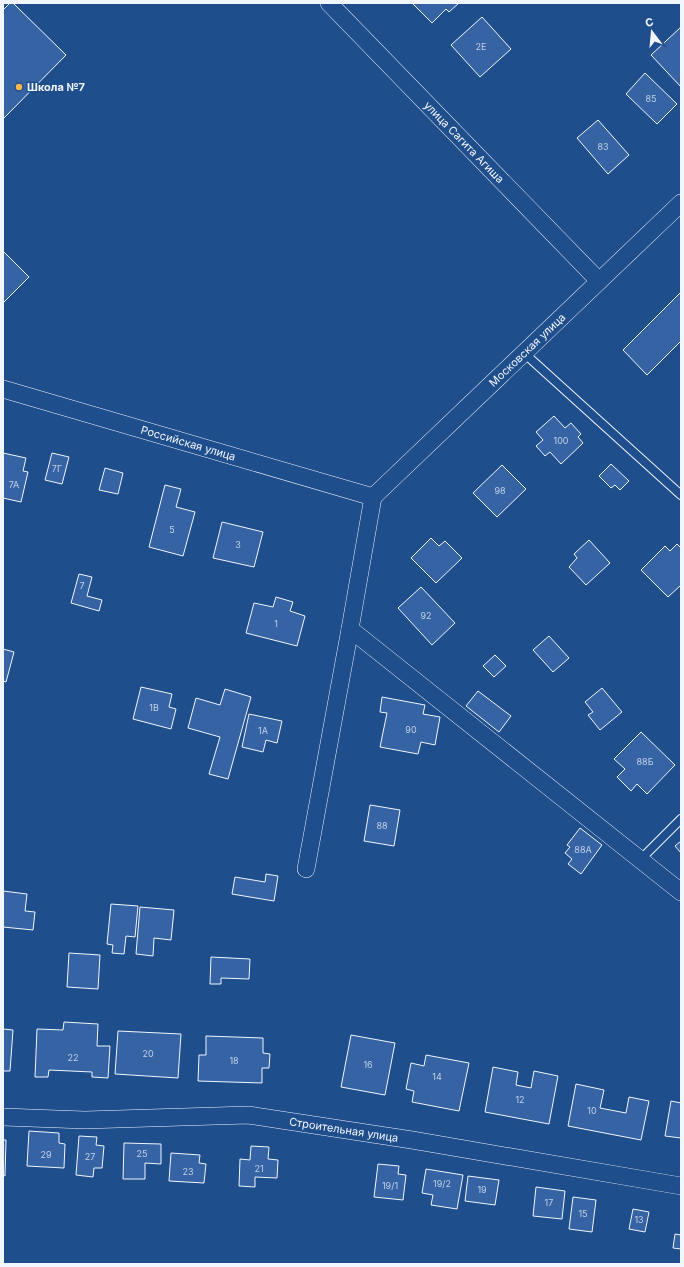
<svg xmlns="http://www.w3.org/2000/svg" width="684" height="1267" font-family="Inter,sans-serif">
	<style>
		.building { fill: #3563a3; stroke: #f2f6ff }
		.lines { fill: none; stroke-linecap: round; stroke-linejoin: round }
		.lane-casing { stroke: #f2f6ff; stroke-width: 10 }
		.street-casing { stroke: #f2f6ff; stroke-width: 18 }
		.lane { stroke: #1f4e8c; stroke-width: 8 }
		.street { stroke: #1f4e8c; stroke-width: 17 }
		.poi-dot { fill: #ffb74d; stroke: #1f4e8c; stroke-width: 1.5 }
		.labels { text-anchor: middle; stroke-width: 3; stroke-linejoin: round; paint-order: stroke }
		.number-label { font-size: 9px; fill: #c3d1e8 }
		.poi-label { font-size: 11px; font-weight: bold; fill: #f2f6ff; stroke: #1f4e8c; text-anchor: start }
		.street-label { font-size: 11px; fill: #f2f6ff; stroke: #1f4e8c }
	</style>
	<rect width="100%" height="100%" fill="#1f4e8c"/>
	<!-- building -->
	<g class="building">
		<path d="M10 3H13L66 55 3 119V10Z"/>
		<path d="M412 3H459L449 12 446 9 432 23Z"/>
		<path d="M482 17 511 49 480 77 451 45Z"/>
		<path d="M681 27V87L651 55Z"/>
		<path d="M645 73 677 104 657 124 626 94Z"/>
		<path d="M598 120 629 155 608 174 577 138Z"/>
		<path d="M3 251 29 277 3 303Z"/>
		<path d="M681 292V341L647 375 623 350Z"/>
		<path d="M554 416 565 428 571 423 581 434 578 437 583 443 561 464 550 452 545 456 536 446 543 440 536 432Z"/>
		<path d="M3 453 26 458 23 471 28 472 21 502 3 498Z"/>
		<path d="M52 453 69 457 62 484 45 480Z"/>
		<path d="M611 464 629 481 620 490 615 485 611 488 599 476Z"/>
		<path d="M502 465 526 489 497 517 473 493Z"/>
		<path d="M105 468 123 473 118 494 99 490Z"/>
		<path d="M165 485 181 489 176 507 195 512 183 556 149 547Z"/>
		<path d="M222 522 263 532 254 567 213 558Z"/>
		<path d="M431 538 439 546 445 541 462 558 436 583 411 558Z"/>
		<path d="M589 540 610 563 586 585 569 567 577 558 574 554Z"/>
		<path d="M677 544 681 548V585L668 597 641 570 665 546 670 551Z"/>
		<path d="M79 574 92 577 87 596 102 600 99 611 71 603Z"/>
		<path d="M421 587 455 623 432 645 398 608Z"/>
		<path d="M276 597 293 602 290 611 305 616 297 646 246 633 254 603 273 607Z"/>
		<path d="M549 636 569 658 553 672 533 650Z"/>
		<path d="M3 649 14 652 6 682 3 681Z"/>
		<path d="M495 655 506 666 494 677 483 666Z"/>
		<path d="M141 687 172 694 169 707 176 709 171 729 133 719Z"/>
		<path d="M602 688 622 712 600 730 588 715 593 712 585 702Z"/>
		<path d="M225 689 251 697 228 779 209 774 220 737 188 728 196 698 220 705Z"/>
		<path d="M478 691 511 716 499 732 466 706Z"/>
		<path d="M382 697 425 705 423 714 440 717 435 745 421 742 418 754 380 747 387 713 380 712Z"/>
		<path d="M249 714 282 721 277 743 266 740 263 752 242 747Z"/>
		<path d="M641 732 675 765 647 794 637 784 631 791 617 777 625 769 614 759Z"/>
		<path d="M370 805 400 810 394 846 364 841Z"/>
		<path d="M580 828 602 845 581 874 568 864 572 859 565 853 570 847 567 845Z"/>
		<path d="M681 841V853L675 846Z"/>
		<path d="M266 874 278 876 274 901 232 894 235 877 265 882Z"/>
		<path d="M3 891 27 894 25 911 35 912 33 930 3 927Z"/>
		<path d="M111 904 138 906 135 937 126 936 124 954 112 953 113 945 107 944Z"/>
		<path d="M140 907 174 910 171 940 154 938 153 956 136 954Z"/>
		<path d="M69 953 100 955 98 989 67 987Z"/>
		<path d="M211 957 250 959 249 979 221 978V984H210Z"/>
		<path d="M64 1022 98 1024 97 1046H110L108 1078 92 1077V1072L49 1070 48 1077H35L37 1029 63 1030Z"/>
		<path d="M3 1029 13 1030 10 1071H3Z"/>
		<path d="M118 1031 181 1034 178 1078 115 1074Z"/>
		<path d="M351 1035 395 1043 385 1095 341 1087Z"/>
		<path d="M206 1036 263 1038V1053L270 1054 269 1068H262V1083L198 1081 199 1055H206Z"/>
		<path d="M426 1055 469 1063 459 1111 412 1102 414 1091 406 1089 411 1063 424 1066Z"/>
		<path d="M493 1067 518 1072 516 1085 531 1088 534 1071 558 1076 549 1124 485 1112Z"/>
		<path d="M576 1084 604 1090 600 1108 626 1113 629 1097 649 1101 641 1140 568 1126Z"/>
		<path d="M671 1101 681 1103V1138L665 1136Z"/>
		<path d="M29 1131 59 1133V1143L65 1144 64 1168 27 1166Z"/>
		<path d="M79 1136 97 1137 96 1145 104 1146 102 1168H94L93 1177 76 1175Z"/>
		<path d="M3 1140H6L5 1176 3 1175Z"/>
		<path d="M124 1143 161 1144V1164L145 1163V1179H123Z"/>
		<path d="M251 1146 269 1147 268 1159 278 1160 277 1178 255 1177V1187L239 1186 240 1159 250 1160Z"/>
		<path d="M171 1153 200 1155 199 1163 206 1164 204 1183 169 1181Z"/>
		<path d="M378 1164 399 1166 398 1174 406 1175 403 1200 374 1197Z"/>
		<path d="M426 1169 463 1175 457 1209 431 1205 433 1195 422 1193Z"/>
		<path d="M468 1176 499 1180 495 1205 465 1201Z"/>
		<path d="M536 1187 565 1191 562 1219 533 1216Z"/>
		<path d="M573 1197 596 1200 592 1232 569 1229Z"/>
		<path d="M633 1209 649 1212 645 1232 629 1229Z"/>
		<path d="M675 1234 681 1235V1249L673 1248Z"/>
	</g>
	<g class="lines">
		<defs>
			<g id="lane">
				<path d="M524 353 681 495"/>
				<path d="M640 860 681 819"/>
			</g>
			<g id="street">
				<path id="s1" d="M329 3 599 281"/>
				<path id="s2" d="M3 389 373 497"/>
				<path d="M373 497 350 629 681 892"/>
				<path id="s3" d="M373 497 681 203"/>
				<path d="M306 869 350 629"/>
				<path id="s4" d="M3 1117 85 1120 248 1115 412 1140 681 1186"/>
			</g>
		</defs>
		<!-- lane casing -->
		<use href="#lane" class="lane-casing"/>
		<!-- street casing -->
		<use href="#street" class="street-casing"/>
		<!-- lane -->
		<use href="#lane" class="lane"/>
		<!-- street -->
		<use href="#street" class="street"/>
	</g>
	<!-- markers -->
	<circle class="poi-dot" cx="19" cy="87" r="4"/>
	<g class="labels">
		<!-- number labels -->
		<g class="number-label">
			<text x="481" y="50">2Е</text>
			<text x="651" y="102">85</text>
			<text x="603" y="150">83</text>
			<text x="561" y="444">100</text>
			<text x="57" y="472">7Г</text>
			<text x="14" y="488">7А</text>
			<text x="500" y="494">98</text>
			<text x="172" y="533">5</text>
			<text x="238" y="548">3</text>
			<text x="82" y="589">7</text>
			<text x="426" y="619">92</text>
			<text x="276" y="627">1</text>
			<text x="154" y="711">1В</text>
			<text x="411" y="733">90</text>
			<text x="263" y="734">1А</text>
			<text x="645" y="765">88Б</text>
			<text x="382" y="829">88</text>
			<text x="583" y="853">88А</text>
			<text x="148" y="1057">20</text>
			<text x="73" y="1061">22</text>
			<text x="234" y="1064">18</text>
			<text x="368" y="1068">16</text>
			<text x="437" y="1080">14</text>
			<text x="520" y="1103">12</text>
			<text x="592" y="1114">10</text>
			<text x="142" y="1157">25</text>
			<text x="46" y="1158">29</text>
			<text x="90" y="1160">27</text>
			<text x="259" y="1172">21</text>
			<text x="188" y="1175">23</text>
			<text x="442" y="1187">19/2</text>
			<text x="390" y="1189">19/1</text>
			<text x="482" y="1193">19</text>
			<text x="549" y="1206">17</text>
			<text x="583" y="1217">15</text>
			<text x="639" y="1223">13</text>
		</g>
		<!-- poi labels -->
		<g class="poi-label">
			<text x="27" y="91">Школа №7</text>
		</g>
		<!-- street labels -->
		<g class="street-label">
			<text dy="4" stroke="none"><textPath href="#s1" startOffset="194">улица Сагита Агиша</textPath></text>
			<text dy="4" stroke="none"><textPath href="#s3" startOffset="213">Московская улица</textPath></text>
			<text dy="4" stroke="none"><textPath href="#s2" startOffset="193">Российская улица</textPath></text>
			<text dy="4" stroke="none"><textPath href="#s4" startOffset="342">Строительная улица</textPath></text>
		</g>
	</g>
	<!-- border -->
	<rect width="684" height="1267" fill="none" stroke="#f2f6ff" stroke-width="8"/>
	<!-- north arrow -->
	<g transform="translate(652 32) rotate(344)" stroke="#1f4e8c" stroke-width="3" paint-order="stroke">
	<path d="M0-3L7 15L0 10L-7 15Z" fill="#f2f6ff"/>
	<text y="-6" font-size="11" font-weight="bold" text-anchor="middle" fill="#f2f6ff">С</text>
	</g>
</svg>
